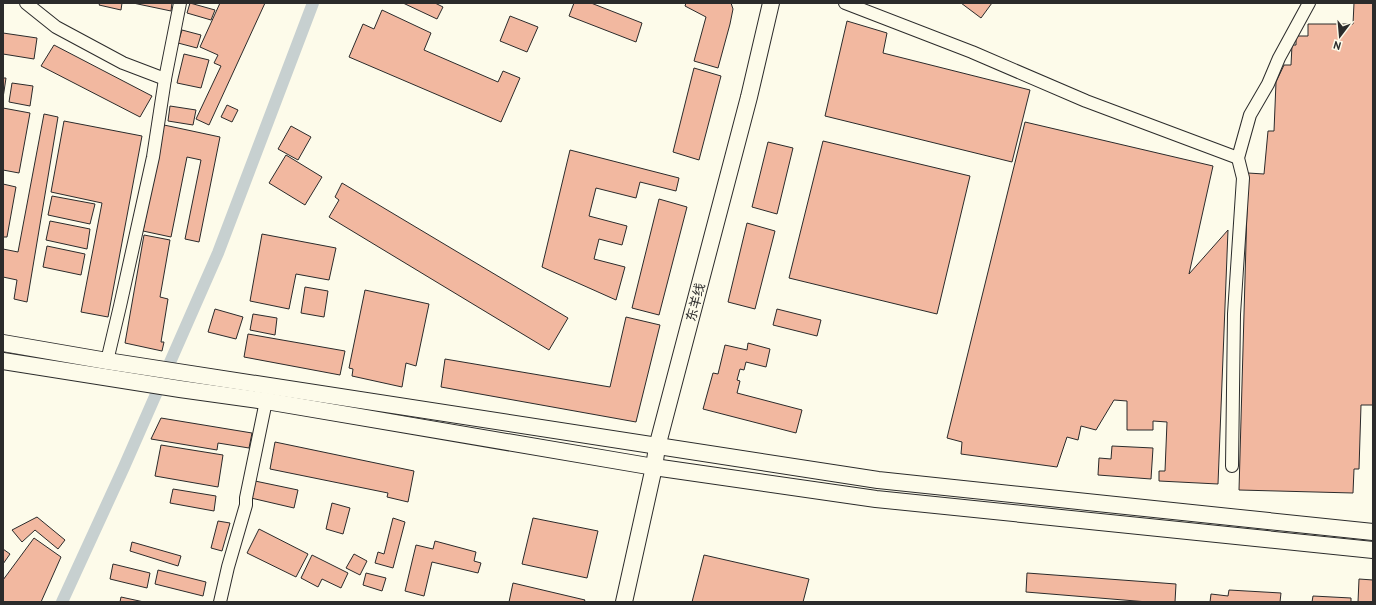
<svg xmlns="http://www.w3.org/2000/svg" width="1376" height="605" font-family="'PT Sans','Noto Sans SC',sans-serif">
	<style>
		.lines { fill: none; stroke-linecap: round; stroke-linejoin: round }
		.canal { stroke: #c7d0d0; stroke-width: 12 }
		.building { fill: #f2b8a0; stroke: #2b2b2b }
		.minor-casing { stroke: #2b2b2b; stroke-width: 14 }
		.major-casing { stroke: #2b2b2b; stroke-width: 18 }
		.minor { stroke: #fdfbea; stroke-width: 12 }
		.major { stroke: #fdfbea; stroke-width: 16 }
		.labels { text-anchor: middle; stroke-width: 3; stroke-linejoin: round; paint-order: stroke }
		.street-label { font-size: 13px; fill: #2b2b2b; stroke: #fdfbea }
	</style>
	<rect width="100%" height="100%" fill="#fdfbea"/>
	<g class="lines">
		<!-- canal -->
		<path class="canal" d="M62 602 124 467 218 253 313 3"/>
	</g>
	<!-- building -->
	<g class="building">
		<path d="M100 3H122L121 10 99 5Z"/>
		<path d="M133 3H172L171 11Z"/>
		<path d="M190 3 215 10 211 20 187 13Z"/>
		<path d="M220 3H265L209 125 196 119 221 66 214 63 218 55 200 47Z"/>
		<path d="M403 3H435L443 7 437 19Z"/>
		<path d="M574 3H591L642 23 636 42 569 16Z"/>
		<path d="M686 3H731L733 9 730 24 718 68 694 61 706 17 685 6Z"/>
		<path d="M961 3H992L981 18Z"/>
		<path d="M1354 3H1373V405H1361L1359 469H1354L1353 493 1239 490 1248 173 1264 174 1268 131H1274L1276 82 1284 65H1291L1292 45H1296V36H1308V24H1353Z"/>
		<path d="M382 10 431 33 424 50 498 82 503 71 520 78 501 122 349 57 363 24 374 29Z"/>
		<path d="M510 16 538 27 527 52 500 41Z"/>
		<path d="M847 21 887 33 883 53 1030 90 1012 162 825 116Z"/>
		<path d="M182 30 201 35 197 48 178 43Z"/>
		<path d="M3 33 37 38 34 59 3 54Z"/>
		<path d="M54 45 152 96 140 117 41 66Z"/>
		<path d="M184 54 209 60 201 88 177 83Z"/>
		<path d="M694 68 721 76 699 160 673 152Z"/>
		<path d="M3 78H6L3 98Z"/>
		<path d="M12 83 33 86 30 106 9 102Z"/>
		<path d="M227 105 238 110 232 122 221 117Z"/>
		<path d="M170 106 196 110 193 125 168 121Z"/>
		<path d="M3 108 30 113 19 173 3 170Z"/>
		<path d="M44 114 58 117 27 302 14 299 17 280 3 277V249L18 252Z"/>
		<path d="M64 121 142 136 108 317 81 312 102 203 51 192Z"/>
		<path d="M1025 122 1213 166 1189 274 1228 230 1218 484 1159 481V471H1165L1167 422 1153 421V430H1127V401L1114 400 1096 430 1081 426 1078 440 1067 437 1057 467 961 454 962 442 947 438Z"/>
		<path d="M164 125 220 137 199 242 185 239 201 160 187 157 171 237 143 231Z"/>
		<path d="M291 126 311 137 298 160 278 149Z"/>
		<path d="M823 141 970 176 937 314 789 278Z"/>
		<path d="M768 142 793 148 777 214 752 207Z"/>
		<path d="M570 150 679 178 676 191 640 182 636 198 596 188 589 216 627 226 622 245 599 239 594 259 625 267 616 300 542 267Z"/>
		<path d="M286 155 322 177 305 205 269 183Z"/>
		<path d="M342 183 568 318 549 350 329 217 339 200 335 197Z"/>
		<path d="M3 184 16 187 7 237H3Z"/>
		<path d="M52 196 95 204 90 224 48 215Z"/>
		<path d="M659 199 687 207 659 315 632 308Z"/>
		<path d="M50 221 90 229 87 249 46 240Z"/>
		<path d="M747 223 775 231 755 309 728 302Z"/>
		<path d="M262 234 336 248 329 280 296 274 289 309 250 301Z"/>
		<path d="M144 235 170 240 160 297 168 299 161 342H164L162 351 125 343Z"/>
		<path d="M47 246 85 254 81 275 43 267Z"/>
		<path d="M305 287 328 291 324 317 301 313Z"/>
		<path d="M365 290 429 304 416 366 406 363 402 387 352 376 353 369 349 368Z"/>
		<path d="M215 309 243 317 236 339 208 332Z"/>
		<path d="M777 309 821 320 817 336 773 325Z"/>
		<path d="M253 314 277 318 275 335 250 330Z"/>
		<path d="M626 317 660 325 636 422 441 387 445 359 610 387Z"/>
		<path d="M248 334 345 351 340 375 244 357Z"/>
		<path d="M748 343 770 349 766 367 746 362 744 370 740 369 737 380 740 381 737 393 802 410 796 433 703 409 713 373 718 374 725 345 747 350Z"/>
		<path d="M161 418 252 433 249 448 218 443 217 450 151 439Z"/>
		<path d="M275 442 414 471 408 502 387 497 388 493 270 469Z"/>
		<path d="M161 445 223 455 218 487 155 476Z"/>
		<path d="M1112 446 1153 448 1151 479 1098 475 1099 458 1111 459Z"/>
		<path d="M255 481 298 490 294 508 251 498Z"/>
		<path d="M173 489 216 496 214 511 170 503Z"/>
		<path d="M332 503 350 508 343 534 326 529Z"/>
		<path d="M37 517 65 540 58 549 35 530 22 542 12 530Z"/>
		<path d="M393 518 405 522 393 568 375 563 378 552 384 554Z"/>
		<path d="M533 518 598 531 587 578 522 564Z"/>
		<path d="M218 521 230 523 222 551 211 548Z"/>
		<path d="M259 529 308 554 296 577 247 553Z"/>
		<path d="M34 538 61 557 41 602H3V580Z"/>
		<path d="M435 541 476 552 474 561 481 563 478 573 432 562 424 596 405 591 416 545 433 549Z"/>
		<path d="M132 542 181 556 178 566 130 551Z"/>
		<path d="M3 549 10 554 3 564Z"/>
		<path d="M354 554 367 561 360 575 346 568Z"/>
		<path d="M312 555 348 573 341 588 322 579 318 587 301 578Z"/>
		<path d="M704 555 809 579 803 602H692Z"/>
		<path d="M113 564 150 573 147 588 110 579Z"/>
		<path d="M158 570 206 582 203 596 155 584Z"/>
		<path d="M366 573 386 578 382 591 363 585Z"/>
		<path d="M1027 573 1176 584 1175 602H1148L1026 592Z"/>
		<path d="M1359 579 1373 580V602H1358Z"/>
		<path d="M513 583 585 600 584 602H509Z"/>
		<path d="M1229 590 1281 593 1280 602H1210L1211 594 1228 596Z"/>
		<path d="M1313 596 1351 598V602H1312Z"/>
		<path d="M121 597 144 602H120Z"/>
	</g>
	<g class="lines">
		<defs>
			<g id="minor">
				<path d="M26 3 56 27 123 63 165 79"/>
				<path d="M845 3 972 52 1086 101 1238 158"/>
				<path d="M107 361 120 306 153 157 165 79 180 3"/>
				<path d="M1232 466 1234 314 1243 178 1238 158 1250 115 1268 84 1279 58 1309 3"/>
				<path d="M220 602 228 567 246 505V498L266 401"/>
			</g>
			<g id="major">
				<path d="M3 343 107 361 878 480 1373 532"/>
				<path d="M3 361 180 389 266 401 654 467 876 499 1373 550"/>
				<path d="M624 602 654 467 657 447 749 97 771 3"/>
			</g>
		</defs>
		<!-- minor casing -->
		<use href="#minor" class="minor-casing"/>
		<!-- major casing -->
		<use href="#major" class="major-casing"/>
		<!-- minor -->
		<use href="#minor" class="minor"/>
		<!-- major -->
		<use href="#major" class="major"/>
	</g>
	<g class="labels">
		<!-- street labels -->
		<g class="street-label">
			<text transform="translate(695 302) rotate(-75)" y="5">东羊线</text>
		</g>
	</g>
	<!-- border -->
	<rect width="1376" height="605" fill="none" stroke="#2b2b2b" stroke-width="8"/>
	<!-- north arrow -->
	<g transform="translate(1340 36) rotate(196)" stroke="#fdfbea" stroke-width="3" paint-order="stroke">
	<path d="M0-3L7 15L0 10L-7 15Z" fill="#2b2b2b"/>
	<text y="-6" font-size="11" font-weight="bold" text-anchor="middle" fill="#2b2b2b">N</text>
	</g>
</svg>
